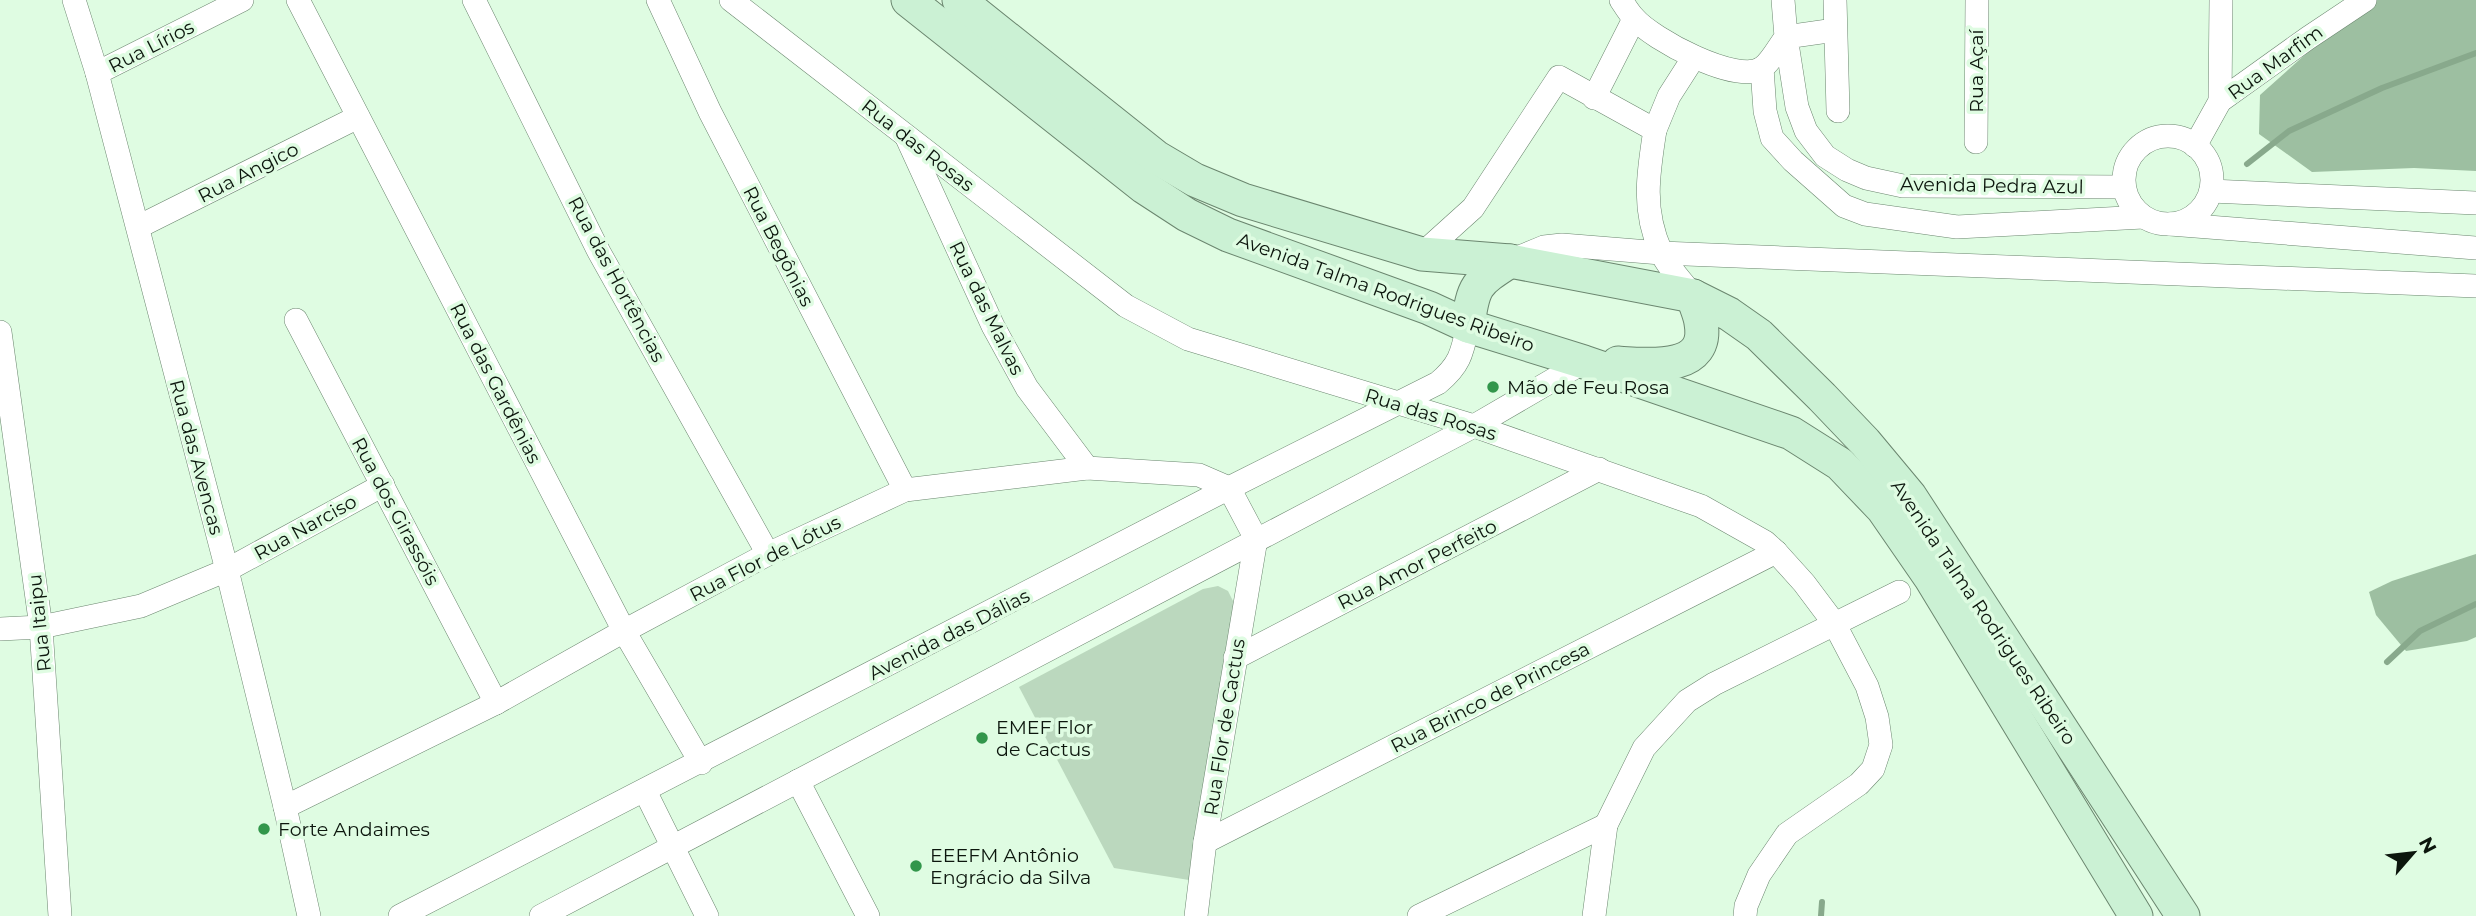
<svg xmlns="http://www.w3.org/2000/svg" width="2476" height="916" font-family="Montserrat,sans-serif">
	<style>
		.green { fill: #bbd8be }
		.forest { fill: #9dbfa1 }
		.lines { fill: none; stroke-linecap: round; stroke-linejoin: round }
		.stream { stroke: #88a98c; stroke-width: 6 }
		.minor-casing { stroke: #6b866f; stroke-width: 24 }
		.secondary-casing { stroke: #6b866f; stroke-width: 35 }
		.minor { stroke: #fff; stroke-width: 23 }
		.secondary { stroke: #cbf1d4; stroke-width: 33 }
		.poi-dot { fill: #32964b; stroke: #dffce2; stroke-width: 2.5 }
		.labels { text-anchor: middle; stroke-width: 7; stroke-linejoin: round; paint-order: stroke }
		.street-label { font-size: 19px; fill: #0c160d; stroke: #dffce2 }
		.poi-label { font-size: 19px; fill: #0c160d; stroke: #dffce2; text-anchor: start }
	</style>
	<rect width="100%" height="100%" fill="#dffce2"/>
	<!-- green -->
	<path class="green" d="M1218 586 1228 591 1234 603 1189 880 1114 868 1019 687 1203 589Z"/>
	<!-- forest -->
	<g class="forest">
		<path d="M2366 0H2476V171L2414 168 2312 172 2259 134 2260 95Z"/>
		<path d="M2476 554V637L2467 641 2406 651 2376 615 2369 592 2392 581Z"/>
	</g>
	<g class="lines">
		<!-- stream -->
		<g class="stream">
			<path d="M2247 164 2289 131 2382 88 2476 53"/>
			<path d="M2387 662 2420 631 2476 604"/>
			<path d="M1821 916 1822 902"/>
		</g>
		<defs>
			<g id="minor">
				<path d="M74 0 97 73 227 570 285 807 309 916"/>
				<path d="M298 0 624 631 701 763"/>
				<path d="M474 0 599 252 768 554"/>
				<path d="M658 0 710 112 905 490"/>
				<path d="M731 0 1126 306 1188 339 1474 426 1701 506 1765 542 1776 552 1804 583 1834 623 1867 686 1877 717 1881 745 1873 769 1859 784 1787 834 1759 875 1746 906 1745 916"/>
				<path d="M1621 0C1625 6 1629 13 1634 18 1652 39 1737 85 1762 68 1771 62 1779 46 1786 37L1783 0"/>
				<path d="M1835 0 1838 111"/>
				<path d="M1835 30 1786 37 1797 107 1806 131 1825 156 1847 170 1866 178 1903 186 2124 187"/>
				<path d="M1762 68 1765 111 1772 138 1793 161 1844 206 1865 214 1957 227 2143 217"/>
				<path d="M97 73 242 0"/>
				<path d="M1594 98 1634 19"/>
				<path d="M2220 101 2308 38 2365 0"/>
				<path d="M1655 130 1669 96 1694 57"/>
				<circle cx="2168" cy="180" r="44"/>
				<path d="M907 138 993 326 1027 388 1087 468"/>
				<path d="M1976 142 1977 0"/>
				<path d="M2195 146 2220 101 2221 0"/>
				<path d="M2211 191 2476 203"/>
				<path d="M2170 224 2476 248"/>
				<path d="M138 227 358 117"/>
				<path d="M1422 254 1473 208 1559 77 1655 130C1648 174 1642 210 1661 252 1668 268 1683 282 1693 296"/>
				<path d="M1510 261 1544 247 1562 245 1661 253 2476 286"/>
				<path d="M296 320 496 703"/>
				<path d="M0 332 41 627 60 916"/>
				<path d="M0 629 41 627 141 606 227 570 383 485"/>
				<path d="M1235 658 1599 469"/>
				<path d="M798 781 868 916"/>
				<path d="M645 791 707 916"/>
				<path d="M285 807 496 703 624 631 768 554 905 490 1087 468 1199 475 1229 488 1256 539"/>
				<path d="M1205 842 1776 552"/>
				<path d="M400 916 1229 488 1438 383C1460 365 1462 353 1468 326"/>
				<path d="M541 916 1474 426 1584 362"/>
				<path d="M1196 916 1205 842 1256 539"/>
				<path d="M1419 916 1606 825"/>
				<path d="M1594 916 1606 825 1644 748 1687 701 1714 684 1899 592"/>
			</g>
			<g id="secondary">
				<path d="M908 0 1144 187 1187 215 1228 235 1429 308 1468 326 1584 362 1791 433 1840 464 1883 509 1930 577 2136 916"/>
				<path d="M959 0 1156 157 1195 180 1243 200 1422 254 1510 261 1693 296 1729 314 1759 335 1822 397 1865 442 1910 496 2183 916"/>
				<path d="M1468 326C1473 285 1476 283 1510 261"/>
				<path d="M1618 363C1648 365 1710 372 1701 323 1700 314 1695 305 1693 296"/>
			</g>
		</defs>
		<!-- minor casing -->
		<use href="#minor" class="minor-casing"/>
		<!-- secondary casing -->
		<use href="#secondary" class="secondary-casing"/>
		<!-- minor -->
		<use href="#minor" class="minor"/>
		<!-- secondary -->
		<use href="#secondary" class="secondary"/>
	</g>
	<!-- markers -->
	<g class="poi-dot">
		<circle cx="1493" cy="387" r="7"/>
		<circle cx="982" cy="738" r="7"/>
		<circle cx="264" cy="829" r="7"/>
		<circle cx="916" cy="866" r="7"/>
	</g>
	<g class="labels">
		<!-- street labels -->
		<g class="street-label">
			<text transform="translate(151 46) rotate(-27)" y="7">Rua Lírios</text>
			<text transform="translate(2275 62) rotate(-36)" y="7">Rua Marfim</text>
			<text transform="translate(1976 71) rotate(-90)" y="7">Rua Açaí</text>
			<text transform="translate(918 145) rotate(38)" y="7">Rua das Rosas</text>
			<text transform="translate(248 172) rotate(-27)" y="7">Rua Angico</text>
			<text transform="translate(1992 185) rotate(1)" y="7">Avenida Pedra Azul</text>
			<text transform="translate(779 246) rotate(63)" y="7">Rua Begônias</text>
			<text transform="translate(617 279) rotate(62)" y="7">Rua das Hortências</text>
			<text transform="translate(1386 292) rotate(20)" y="7">Avenida Talma Rodrigues Ribeiro</text>
			<text transform="translate(987 308) rotate(64)" y="7">Rua das Malvas</text>
			<text transform="translate(496 383) rotate(63)" y="7">Rua das Gardênias</text>
			<text transform="translate(1431 414) rotate(17)" y="7">Rua das Rosas</text>
			<text transform="translate(197 457) rotate(75)" y="7">Rua das Avencas</text>
			<text transform="translate(396 511) rotate(62)" y="7">Rua dos Girassóis</text>
			<text transform="translate(305 527) rotate(-29)" y="7">Rua Narciso</text>
			<text transform="translate(765 558) rotate(-27)" y="7">Rua Flor de Lótus</text>
			<text transform="translate(1417 564) rotate(-27)" y="7">Rua Amor Perfeito</text>
			<text transform="translate(1984 612) rotate(56)" y="7">Avenida Talma Rodrigues Ribeiro</text>
			<text transform="translate(39 623) rotate(-96)" y="7">Rua Itaipu</text>
			<text transform="translate(949 634) rotate(-27)" y="7">Avenida das Dálias</text>
			<text transform="translate(1490 697) rotate(-27)" y="7">Rua Brinco de Princesa</text>
			<text transform="translate(1224 727) rotate(-81)" y="7">Rua Flor de Cactus</text>
		</g>
		<!-- poi labels -->
		<g class="poi-label">
			<text x="1507" y="394">Mão de Feu Rosa</text>
			<text x="996" y="734">EMEF Flor<tspan x="996" dy="22">de Cactus</tspan></text>
			<text x="278" y="836">Forte Andaimes</text>
			<text x="930" y="862">EEEFM Antônio<tspan x="930" dy="22">Engrácio da Silva</tspan></text>
		</g>
	</g>
	<!-- north arrow -->
	<g transform="translate(2413 853) rotate(62)" stroke="#dffce2" stroke-width="5" paint-order="stroke">
	<path d="M0-5L12 26L0 18L-12 26Z" fill="#0c160d"/>
	<text y="-10" font-size="19" font-weight="bold" text-anchor="middle" fill="#0c160d">N</text>
	</g>
</svg>
